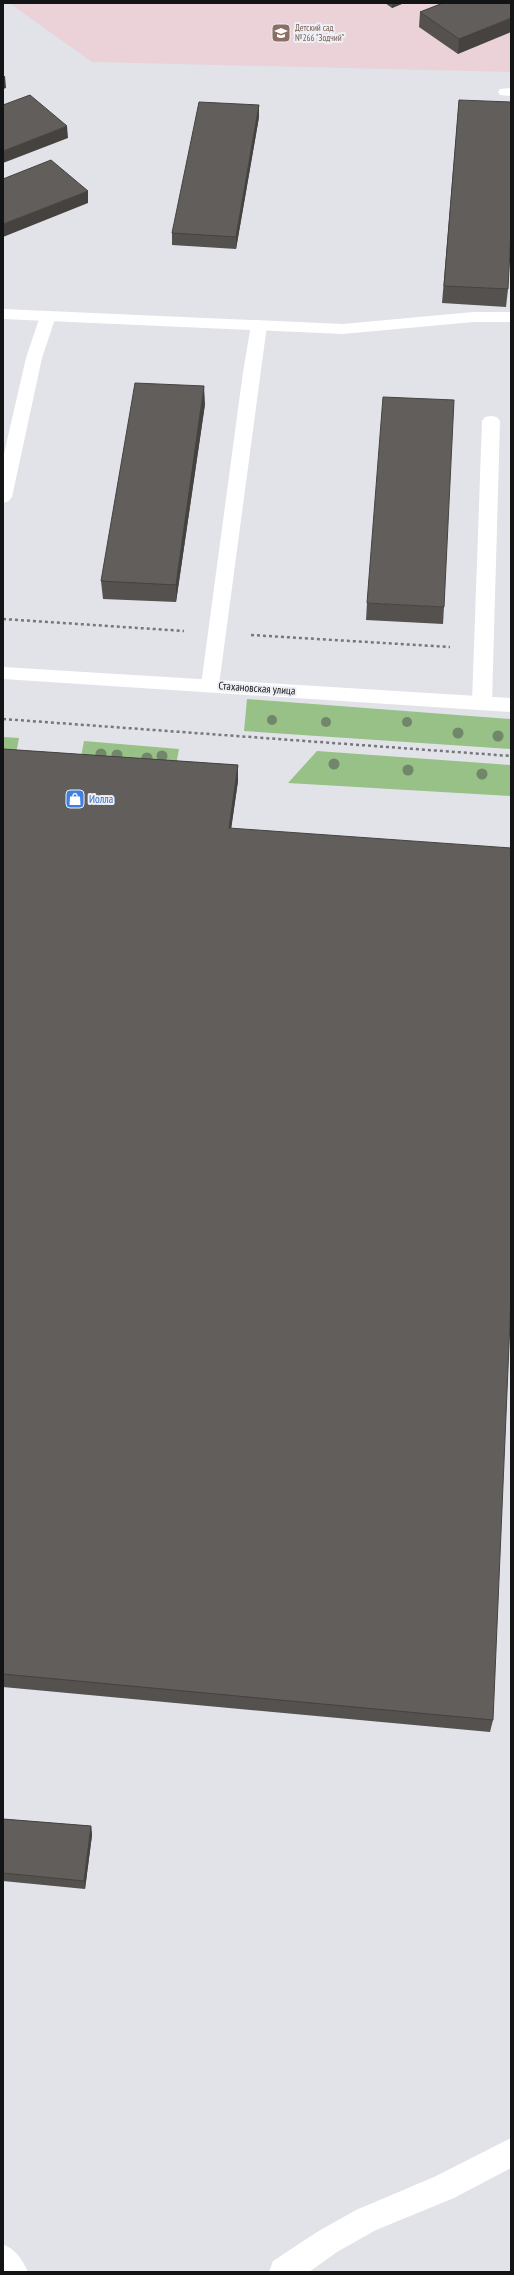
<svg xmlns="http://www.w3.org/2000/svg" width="514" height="2275" font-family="'PT Sans Narrow',sans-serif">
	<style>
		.education { fill: #ebd2d9 }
		.green { fill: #97c187 }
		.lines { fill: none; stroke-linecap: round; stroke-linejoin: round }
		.path { stroke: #75777a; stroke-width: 2.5; stroke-dasharray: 3 3; stroke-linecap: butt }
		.lane { fill: #fff; fill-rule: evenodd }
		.street { fill: #fff; fill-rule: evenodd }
		.secondary { fill: #fff; fill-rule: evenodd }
		.tree { fill: #72866b }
		.wall { fill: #54514f }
		.shaded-wall { fill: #454240 }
		.building { fill: #625e5c; stroke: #454240 }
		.labels { text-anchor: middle; stroke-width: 4; stroke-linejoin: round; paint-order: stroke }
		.far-education-label { font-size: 9px; fill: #785e54; stroke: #eef0f5; text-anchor: start }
		.street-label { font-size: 11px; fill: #131415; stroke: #eef0f5 }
		.shop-label { font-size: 11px; fill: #366cbe; stroke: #eef0f5; text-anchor: start }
	</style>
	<rect width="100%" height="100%" fill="#e1e3e8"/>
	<!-- education -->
	<path class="education" d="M9 3H511V72L92 62Z"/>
	<!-- green -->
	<g class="green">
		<path d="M247 699 511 719V749L244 731Z"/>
		<path d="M3 737 19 738 15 759 3 758Z"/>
		<path d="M84 741 179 749 175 770 80 762Z"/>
		<path d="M317 751 511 765V796L288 783Z"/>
	</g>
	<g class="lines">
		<!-- path -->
		<g class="path">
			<path d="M3 619 184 631"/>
			<path d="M251 635 450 647"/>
			<path d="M3 719 511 756"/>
		</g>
		<!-- lane -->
		<g class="lane">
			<path d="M511 88V96L500 95 498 92 500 89Z"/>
			<path d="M48 311 54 313 56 316 42 358 12 497 9 501 3 503V458L26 358 40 316 42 313Z"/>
			<path d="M259 320 265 322 267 325 219 685 217 690 210 692 203 690 201 685 243 372 251 325 253 322Z"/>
			<path d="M491 416 497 417 500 421 492 702 489 707 482 709 475 707 472 702 482 421 485 417Z"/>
			<path d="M511 2138V2168L454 2198 376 2230 337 2252 309 2272H269L273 2261 317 2232 356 2210 434 2177Z"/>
		</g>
		<!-- street -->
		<g class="street">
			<path d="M3 309 343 324 473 312H511V322H473L343 334 3 319Z"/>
			<path d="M3 2244C16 2250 22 2259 28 2272H3Z"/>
		</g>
		<!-- secondary -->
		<path class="secondary" d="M3 667 511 698V712L3 679Z"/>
	</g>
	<!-- trees -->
	<g class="tree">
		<circle cx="272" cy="720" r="5"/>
		<circle cx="326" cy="722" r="5"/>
		<circle cx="407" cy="722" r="5"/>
		<circle cx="458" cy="733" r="5.5"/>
		<circle cx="498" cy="736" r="5.5"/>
		<circle cx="101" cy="754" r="5.5"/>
		<circle cx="117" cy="755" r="5.5"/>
		<circle cx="162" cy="756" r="5.5"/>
		<circle cx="147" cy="758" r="5.5"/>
		<circle cx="334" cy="764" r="5.5"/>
		<circle cx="408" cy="770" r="5.5"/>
		<circle cx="482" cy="774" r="5.5"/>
	</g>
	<!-- wall -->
	<g class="wall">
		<path d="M385 3H404L392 8Z"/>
		<path d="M441 3H511L458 54 419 27 420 12 442 4Z"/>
		<path d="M459 100 508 289 506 307 442 303Z"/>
		<path d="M259 105V117L236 249 172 245V233Z"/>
		<path d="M205 404 176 602 103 599 101 581Z"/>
		<path d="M367 603 444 607 443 624 366 620Z"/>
		<path d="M3 749 238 765V781L231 828 493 1720 490 1732 3 1687Z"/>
		<path d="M3 1819 91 1826 92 1835 85 1889 3 1881Z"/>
	</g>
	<!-- shaded-wall -->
	<g class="shaded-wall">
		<path d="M392 3H404L392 8Z"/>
		<path d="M511 18V32L458 54 459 39Z"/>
		<path d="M3 76H5L6 88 3 89Z"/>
		<path d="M259 105V117L236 249V237Z"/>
		<path d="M67 126 68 138 3 163V151Z"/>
		<path d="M88 191V203L3 237V224Z"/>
		<path d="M204 386 205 404 176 602V585Z"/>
		<path d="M238 765V781L229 844V828Z"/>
		<path d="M91 1826 92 1835 85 1889 84 1881Z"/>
	</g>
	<!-- building -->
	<g class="building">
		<path d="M443 3H511V18L459 39 420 12Z"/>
		<path d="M30 95 67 126 3 151V105Z"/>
		<path d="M459 100 511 102V232L508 289 444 286Z"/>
		<path d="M199 102 259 105 236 237 172 233Z"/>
		<path d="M51 160 88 191 3 224V179Z"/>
		<path d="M135 383 204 386 176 585 101 581Z"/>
		<path d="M383 397 454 400 444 607 367 603Z"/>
		<path d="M3 749 238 765 229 828 511 848V1298L493 1720 3 1674Z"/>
		<path d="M3 1819 91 1826 84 1881 3 1873Z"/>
	</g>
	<!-- icons -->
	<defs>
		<symbol id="school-square" viewBox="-11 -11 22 22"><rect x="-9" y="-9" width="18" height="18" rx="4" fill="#8d6e63" stroke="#eef0f5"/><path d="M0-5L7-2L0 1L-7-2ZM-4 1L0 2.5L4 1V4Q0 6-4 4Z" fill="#fff"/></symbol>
		<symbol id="shop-square" viewBox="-11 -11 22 22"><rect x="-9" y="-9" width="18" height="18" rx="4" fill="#3f7fe0" stroke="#eef0f5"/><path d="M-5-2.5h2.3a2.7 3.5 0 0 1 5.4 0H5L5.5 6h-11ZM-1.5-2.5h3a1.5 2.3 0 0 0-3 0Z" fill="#fff"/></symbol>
	</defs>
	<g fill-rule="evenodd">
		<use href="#school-square" x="270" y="22" width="22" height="22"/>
		<use href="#shop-square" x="64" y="788" width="22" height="22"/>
	</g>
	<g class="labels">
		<!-- far-education labels -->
		<g class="far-education-label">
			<text x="295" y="31">Детский сад<tspan x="295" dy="10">№266 "Зодчий"</tspan></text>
		</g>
		<!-- street labels -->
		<g class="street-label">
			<text transform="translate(257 688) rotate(4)" y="4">Стахановская улица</text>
		</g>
		<!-- shop labels -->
		<g class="shop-label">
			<text x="89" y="803">Иолла</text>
		</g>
	</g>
	<!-- border -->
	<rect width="514" height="2275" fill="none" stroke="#131415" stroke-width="8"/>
</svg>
